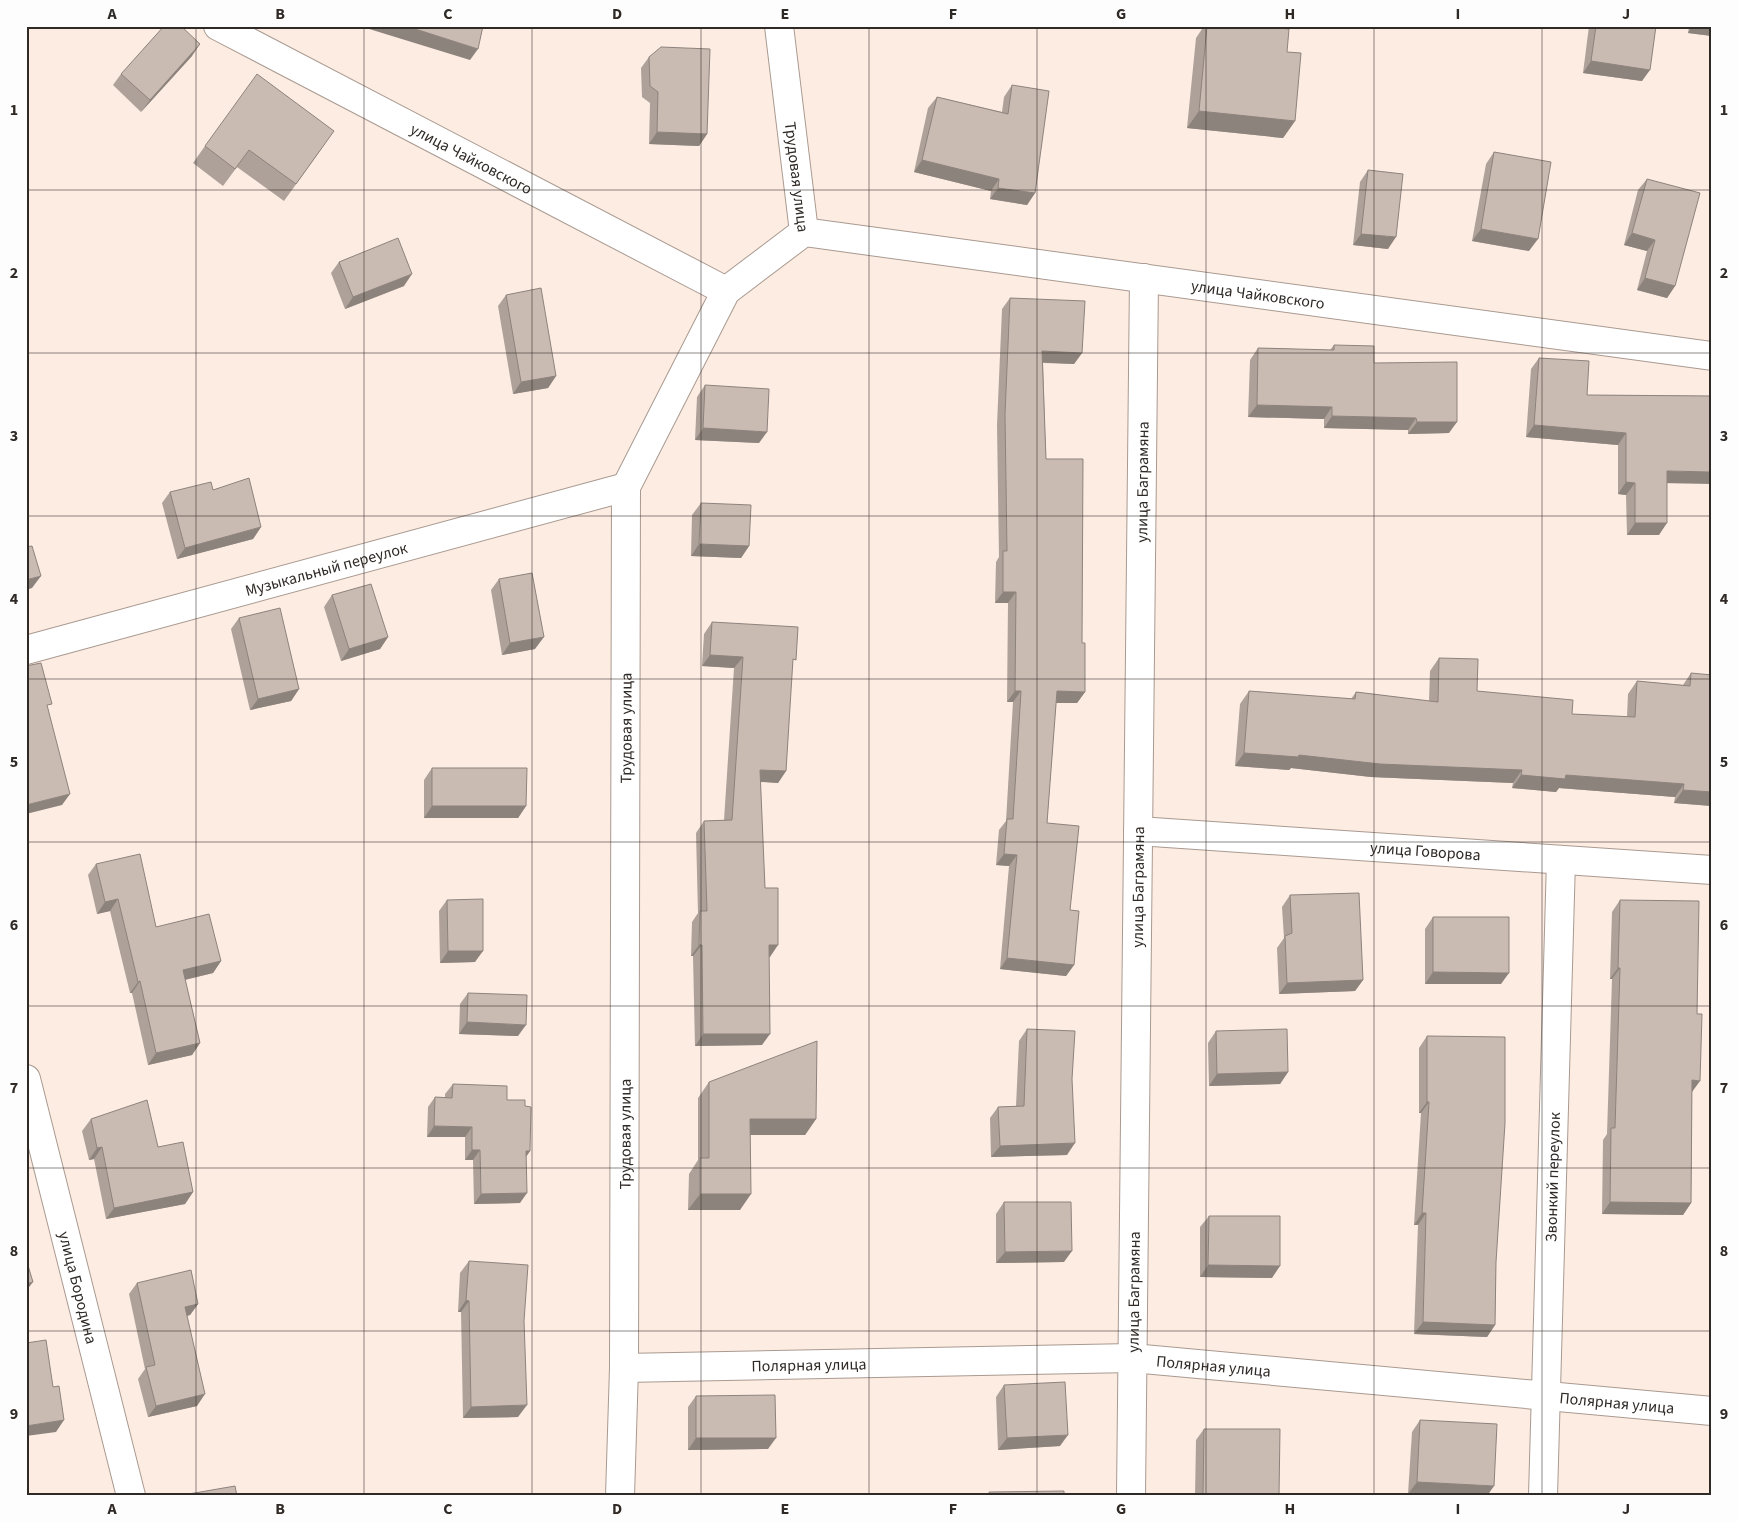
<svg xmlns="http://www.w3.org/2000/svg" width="1738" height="1522" font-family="'Source Sans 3',sans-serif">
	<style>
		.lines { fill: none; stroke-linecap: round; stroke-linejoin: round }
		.minor-casing { stroke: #a99a91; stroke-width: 30 }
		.secondary-casing { stroke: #a99a91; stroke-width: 30 }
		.minor { stroke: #fff; stroke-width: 28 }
		.secondary { stroke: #fff; stroke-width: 28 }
		.wall { fill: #aea199 }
		.shaded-wall { fill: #8d837d }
		.building { fill: #cabbb2; stroke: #8d837d }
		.grid { fill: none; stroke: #302a26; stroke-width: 1; stroke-opacity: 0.55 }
		.labels { text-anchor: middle; stroke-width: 4; stroke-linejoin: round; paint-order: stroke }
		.street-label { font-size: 16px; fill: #302a26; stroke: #fdfdfd }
		.neatline { fill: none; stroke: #302a26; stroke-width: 2 }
		.grid-label { font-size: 16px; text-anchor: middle; font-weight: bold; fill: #302a26 }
	</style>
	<rect width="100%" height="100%" fill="#fcece2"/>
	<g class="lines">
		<defs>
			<g id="minor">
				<path id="s1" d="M218 26 726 291"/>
				<path id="s2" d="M779 26 804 232"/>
				<path id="s3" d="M26 650 626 487"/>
				<path id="s4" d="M1138 831 1712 870"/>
				<path id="s5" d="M26 1079 131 1496"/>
				<path id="s6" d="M624 1368 1132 1358 1712 1411"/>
				<path id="s7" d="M1131 1496 1144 278"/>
				<path id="s8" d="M1543 1496 1561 860"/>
			</g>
			<g id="secondary">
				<path id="s9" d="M620 1496 624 1368 626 487 726 291 804 232 1712 356"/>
			</g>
		</defs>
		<!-- minor casing -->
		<use href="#minor" class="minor-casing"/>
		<!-- secondary casing -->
		<use href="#secondary" class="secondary-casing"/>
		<!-- minor -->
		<use href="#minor" class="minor"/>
		<!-- secondary -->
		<use href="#secondary" class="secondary"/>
	</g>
	<!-- wall -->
	<g class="wall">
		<path d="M1204 26H1258L1295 121 1283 138 1187 128 1196 38Z"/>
		<path d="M1589 26H1656L1642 81 1583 73Z"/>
		<path d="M1689 26H1712V36L1688 33Z"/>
		<path d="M192 56 141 112 113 85 121 74Z"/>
		<path d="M649 57 707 134 699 146 649 144 650 103 642 97 641 68Z"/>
		<path d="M1012 85 1035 193 1027 205 990 199 991 191 914 172 928 108 937 97 1002 112 1004 97Z"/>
		<path d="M205 146 322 148 284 201 237 167 223 186 193 163Z"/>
		<path d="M1494 152 1529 251 1472 241 1486 164Z"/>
		<path d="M1368 170 1388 249 1353 245 1360 182Z"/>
		<path d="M1647 179 1675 286 1667 298 1637 290 1647 251 1624 245 1638 190Z"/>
		<path d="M339 262 404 286 345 309 331 273Z"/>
		<path d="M506 295 556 376 548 388 513 394 498 306Z"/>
		<path d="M1010 298 1082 353 1074 364 1043 363 1046 459 1082 643 1085 692 1077 703H1056L1047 823 1070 910 1074 965 1066 976 1000 969 1009 866 996 865 999 830 1006 821 1013 702H1007L1008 603H995L996 562 999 557 997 425 1002 309Z"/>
		<path d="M1334 345 1374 363 1449 433 1408 434V430L1324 428V419L1248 417 1250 360 1258 348 1330 350Z"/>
		<path d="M1539 358 1587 395 1712 396 1667 483 1659 535H1627L1626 495 1618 494V445L1526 437 1531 369Z"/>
		<path d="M705 385 759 443 695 440 697 397Z"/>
		<path d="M213 490 261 527 253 539 177 559 162 503 170 492Z"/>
		<path d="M701 503 749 546 741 558 691 556 692 515Z"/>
		<path d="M499 579 535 649 502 655 491 590Z"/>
		<path d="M332 595 388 637 380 649 341 661 324 607Z"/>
		<path d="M239 618 299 689 291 701 250 710 231 629Z"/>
		<path d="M712 622 792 665 786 771 778 783 760 782 765 888 770 957H769L762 1045 695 1046 693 956H691L692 922 698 913 696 833 704 821 724 820 734 668 702 666 704 634Z"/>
		<path d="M1439 658 1477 691 1572 714 1627 717 1628 694 1637 681 1683 685 1691 673 1712 806 1674 803 1675 797 1559 788 1556 792 1512 788 1513 783 1371 777 1291 768 1289 770 1235 766 1240 704 1249 691 1351 699 1356 692 1429 701 1430 671Z"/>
		<path d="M432 768 526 806 518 818H424V780Z"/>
		<path d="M96 864 156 927 221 961 213 973 185 980 200 1043 192 1055 148 1065 132 993H130L110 911 97 914 88 875Z"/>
		<path d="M1290 895 1363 980 1355 991 1279 994 1277 948 1284 938 1282 907Z"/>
		<path d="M447 900 475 962 440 963 439 911Z"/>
		<path d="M1620 900 1692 1092 1691 1203 1683 1215 1602 1214 1603 1140 1607 1134 1612 979H1610L1612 912Z"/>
		<path d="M1433 917 1501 984H1425V929Z"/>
		<path d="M468 993 518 1036 459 1034 460 1004Z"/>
		<path d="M1027 1029 1072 1079 1067 1155 991 1157 990 1118 998 1107 1016 1106 1019 1041Z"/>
		<path d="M1216 1031 1288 1072 1280 1084 1209 1086 1208 1043Z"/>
		<path d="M1427 1036 1496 1262 1495 1325 1487 1337 1414 1334 1418 1225H1414L1421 1113H1419V1048Z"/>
		<path d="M709 1082 816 1119 805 1135H750L740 1210H688L689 1174 698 1160V1098Z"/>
		<path d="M453 1084 507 1100 525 1106 530 1151 526 1157 520 1203 474 1204 473 1160H465V1137H427L428 1107 435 1097H445V1094Z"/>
		<path d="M91 1119 158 1147 193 1192 185 1204 106 1219 94 1159 89 1160 82 1131Z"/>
		<path d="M1004 1202 1064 1262 996 1263V1214Z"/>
		<path d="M1209 1216 1272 1278 1200 1277V1227Z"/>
		<path d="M469 1261 518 1417 463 1418 461 1312H458L460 1273Z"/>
		<path d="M137 1283 198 1304 190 1315 187 1316 197 1406 148 1417 138 1379 145 1369 129 1294Z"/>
		<path d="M1004 1385 1060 1446 998 1450 996 1397Z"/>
		<path d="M696 1396 768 1449 688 1450V1407Z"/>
		<path d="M1420 1420 1487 1496H1447L1408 1494 1412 1432Z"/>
		<path d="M1204 1429 1279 1496H1195L1196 1440Z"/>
	</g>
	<!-- shaded-wall -->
	<g class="shaded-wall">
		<path d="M367 26H406L478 49 470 60 366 28Z"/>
		<path d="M1692 26H1712V36L1688 33Z"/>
		<path d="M200 44 192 56 141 112 150 100Z"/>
		<path d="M1591 61 1650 70 1642 81 1583 73Z"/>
		<path d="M1199 111 1295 121 1283 138 1187 128Z"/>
		<path d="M657 132 707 134 699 146 649 144Z"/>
		<path d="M922 160 999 179 991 191 914 172Z"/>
		<path d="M998 188 1035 193 1027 205 990 199Z"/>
		<path d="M1481 229 1538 239 1529 251 1472 241Z"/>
		<path d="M1632 233 1655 240 1647 251 1624 245Z"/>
		<path d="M1361 234 1396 237 1388 249 1353 245Z"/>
		<path d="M412 274 404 286 345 309 353 297Z"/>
		<path d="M1645 278 1675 286 1667 298 1637 290Z"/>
		<path d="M1042 351 1082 353 1074 364 1034 362Z"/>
		<path d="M556 376 548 388 513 394 521 382Z"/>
		<path d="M1257 405 1332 407 1324 419 1248 417Z"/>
		<path d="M1332 416 1416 418 1408 430 1324 428Z"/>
		<path d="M1417 422H1457L1449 433 1408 434Z"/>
		<path d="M1534 425 1626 433 1618 445 1526 437Z"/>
		<path d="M703 428 767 432 759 443 695 440Z"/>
		<path d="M1667 471 1712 472V484L1659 483Z"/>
		<path d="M1626 482 1635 483 1626 495 1618 494Z"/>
		<path d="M1635 523H1667L1659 535H1627Z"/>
		<path d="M261 527 253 539 177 559 185 548Z"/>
		<path d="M699 544 749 546 741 558 691 556Z"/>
		<path d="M41 576 32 588 26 590V580Z"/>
		<path d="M1003 592H1016L1008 603H995Z"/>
		<path d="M388 637 380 649 341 661 349 649Z"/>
		<path d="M544 637 535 649 502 655 510 643Z"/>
		<path d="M710 655 743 657 734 668 702 666Z"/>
		<path d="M299 689 291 701 250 710 258 699Z"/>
		<path d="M1015 691H1021L1013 702H1007Z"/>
		<path d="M1057 691 1085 692 1077 703H1049Z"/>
		<path d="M1244 753 1299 755 1522 770 1513 783 1371 777 1291 768 1289 770 1235 766Z"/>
		<path d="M760 770 786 771 778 783 752 781Z"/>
		<path d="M1521 775H1566L1684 784 1675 797 1559 788 1556 792 1512 788Z"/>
		<path d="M1683 790 1712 792V806L1674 803Z"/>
		<path d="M70 794 62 805 26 814V805Z"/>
		<path d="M432 806H526L518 818H424Z"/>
		<path d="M1004 854 1017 855 1009 866 996 865Z"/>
		<path d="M118 899 110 911 97 914 105 902Z"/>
		<path d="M699 945H702L693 956H691Z"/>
		<path d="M769 945H778L770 957H761Z"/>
		<path d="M448 951H483L475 962 440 963Z"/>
		<path d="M1007 958 1074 965 1066 976 1000 969Z"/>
		<path d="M221 961 213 973 175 982 183 970Z"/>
		<path d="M1618 968H1620L1612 979H1610Z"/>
		<path d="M1433 972 1509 973 1501 984H1425Z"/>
		<path d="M1363 980 1355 991 1279 994 1287 983Z"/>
		<path d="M140 981 132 993H130L138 982Z"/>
		<path d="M467 1022 526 1025 518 1036 459 1034Z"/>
		<path d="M703 1034H770L762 1045 695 1046Z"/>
		<path d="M200 1043 192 1055 148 1065 156 1053Z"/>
		<path d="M1288 1072 1280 1084 1209 1086 1217 1074Z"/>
		<path d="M1692 1080 1700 1081 1692 1092Z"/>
		<path d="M1427 1102H1429L1421 1113H1419Z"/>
		<path d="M750 1119H816L805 1135H739Z"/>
		<path d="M434 1126 472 1127 465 1137H427Z"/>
		<path d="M1075 1143 1067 1155 991 1157 1000 1146Z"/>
		<path d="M102 1147 94 1159 89 1160 97 1148Z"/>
		<path d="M472 1150H480L473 1160H465Z"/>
		<path d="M526 1151H530L523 1161Z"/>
		<path d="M193 1192 185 1204 106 1219 114 1208Z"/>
		<path d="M527 1193 520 1203 474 1204 481 1194Z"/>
		<path d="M700 1194H751L740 1210H688Z"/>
		<path d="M1610 1202 1691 1203 1683 1215 1602 1214Z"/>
		<path d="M1422 1213H1426L1418 1225H1414Z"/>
		<path d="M1072 1251 1064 1262 996 1263 1005 1252Z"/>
		<path d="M1208 1265 1280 1266 1272 1278 1200 1277Z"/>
		<path d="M33 1282 26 1291V1284Z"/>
		<path d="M466 1300 469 1301 461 1312H458Z"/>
		<path d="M198 1304 190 1315 177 1318 185 1307Z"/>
		<path d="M1423 1322 1495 1325 1487 1337 1414 1334Z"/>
		<path d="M205 1394 197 1406 148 1417 156 1406Z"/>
		<path d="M527 1405 518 1417 463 1418 471 1407Z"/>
		<path d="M64 1420 56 1432 26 1436V1426Z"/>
		<path d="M1068 1435 1060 1446 998 1450 1007 1438Z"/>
		<path d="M696 1438H776L768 1449 688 1450Z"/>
		<path d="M1417 1482 1494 1486 1487 1496H1447L1408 1494Z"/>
	</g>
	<!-- building -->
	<g class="building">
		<path d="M164 26H181L200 44 150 100 121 74Z"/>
		<path d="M406 26H483L478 49Z"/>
		<path d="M1207 26H1258L1289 29 1287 52 1301 53 1295 121 1199 111Z"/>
		<path d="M1596 26H1656L1650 70 1591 61Z"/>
		<path d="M661 47 710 49 707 134 657 132 658 92 650 86 649 57Z"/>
		<path d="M257 74 334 131 296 184 249 150 235 169 205 146Z"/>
		<path d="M1012 85 1049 91 1035 193 998 188 999 179 922 160 937 97 1008 114Z"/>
		<path d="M1494 152 1551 162 1538 239 1481 229Z"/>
		<path d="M1368 170 1403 174 1396 237 1361 234Z"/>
		<path d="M1647 179 1700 193 1675 286 1645 278 1655 240 1632 233Z"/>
		<path d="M398 238 412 274 353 297 339 262Z"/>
		<path d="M541 288 556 376 521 382 506 295Z"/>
		<path d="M1010 298 1085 301 1082 353 1042 351 1046 459H1083L1082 643H1085V692L1057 691 1047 823 1079 826 1070 910 1079 911 1074 965 1007 958 1017 855 1004 854 1007 819H1013L1021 691H1015L1016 592H1003V551H1007L1005 414Z"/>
		<path d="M1334 345 1374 346V363L1457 362V422H1417L1416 418 1332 416V407L1257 405 1258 348 1334 350Z"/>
		<path d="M1539 358 1589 361 1587 395 1712 396V472L1667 471V523H1635V483L1626 482V433L1534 425Z"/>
		<path d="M705 385 769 389 767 432 703 428Z"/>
		<path d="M249 478 261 527 185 548 170 492 211 482 213 490Z"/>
		<path d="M701 503 751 505 749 546 699 544Z"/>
		<path d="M32 546 41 576 26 580V547Z"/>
		<path d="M532 573 544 637 510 643 499 579Z"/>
		<path d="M371 584 388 637 349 649 332 595Z"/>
		<path d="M280 608 299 689 258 699 239 618Z"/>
		<path d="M712 622 798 627 796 660 793 659 786 771 760 770 765 888H778V945H769L770 1034H703L702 945H699L700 911H707L704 821 732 820 743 657 710 655Z"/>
		<path d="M1439 658 1478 659 1477 691 1573 700 1572 714 1635 717 1637 681 1690 686 1691 673 1712 675V792L1683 790 1684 784 1566 775 1565 779 1521 775 1522 770 1380 764 1299 755 1298 757 1244 753 1249 691 1355 699 1356 692 1438 702Z"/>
		<path d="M41 663 52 704 47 705 70 794 26 805V666Z"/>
		<path d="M432 768H527L526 806H432Z"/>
		<path d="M140 854 156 927 209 914 221 961 183 970 200 1043 156 1053 140 981 138 982 118 899 105 902 96 864Z"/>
		<path d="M1359 893 1363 980 1287 983 1285 936 1292 933 1290 895Z"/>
		<path d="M483 899V951H448L447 900Z"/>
		<path d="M1620 900 1699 901 1697 1014H1702L1700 1081 1692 1080 1691 1203 1610 1202 1611 1128H1615L1620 968H1618Z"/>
		<path d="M1433 917H1509V973L1433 972Z"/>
		<path d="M468 993 527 995 526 1025 467 1022Z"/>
		<path d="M1027 1029 1075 1031 1072 1079 1075 1143 1000 1146 998 1107 1024 1106Z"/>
		<path d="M1287 1029 1288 1072 1217 1074 1216 1031Z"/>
		<path d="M1427 1036 1505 1037V1123L1496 1262 1495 1325 1423 1322 1426 1213H1422L1429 1102H1427Z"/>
		<path d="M817 1041 816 1119H750L751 1194H700V1158H709V1082Z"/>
		<path d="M453 1084 507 1086V1100H525V1106L531 1107 530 1151H526L527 1193 481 1194 480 1150H472V1127L434 1126 435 1097 452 1098Z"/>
		<path d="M147 1100 158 1147 183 1142 193 1192 114 1208 102 1147 97 1148 91 1119Z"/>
		<path d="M1004 1202H1071L1072 1251 1005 1252Z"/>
		<path d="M1209 1216H1280V1266L1208 1265Z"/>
		<path d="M26 1259 33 1282 26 1284Z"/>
		<path d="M469 1261 528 1265 524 1321 527 1405 471 1407 469 1301 466 1300Z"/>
		<path d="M191 1270 198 1304 185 1307 205 1394 156 1406 146 1367 155 1365 137 1283Z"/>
		<path d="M46 1340 53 1387 59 1386 64 1420 26 1426V1343Z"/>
		<path d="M1065 1382 1068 1435 1007 1438 1004 1385Z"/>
		<path d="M775 1395 776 1438H696V1396Z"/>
		<path d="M1420 1420 1497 1424 1494 1486 1417 1482Z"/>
		<path d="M1204 1429H1280L1279 1496 1203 1495Z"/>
		<path d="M235 1486 237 1496H183V1495Z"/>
		<path d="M1064 1491V1496H989V1492Z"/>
	</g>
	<!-- grid -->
	<path class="grid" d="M196 26V1496M364 26V1496M532 26V1496M701 26V1496M869 26V1496M1037 26V1496M1206 26V1496M1374 26V1496M1542 26V1496M26 190H1712M26 353H1712M26 516H1712M26 679H1712M26 842H1712M26 1006H1712M26 1168H1712M26 1331H1712"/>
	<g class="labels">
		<!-- street labels -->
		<g class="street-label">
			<text dy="6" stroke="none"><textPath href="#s1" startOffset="286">улица Чайковского</textPath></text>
			<text dy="6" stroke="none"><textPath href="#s2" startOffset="152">Трудовая улица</textPath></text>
			<text dy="6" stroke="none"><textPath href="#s9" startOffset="1785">улица Чайковского</textPath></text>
			<text dy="6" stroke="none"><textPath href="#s7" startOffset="1014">улица Баграмяна</textPath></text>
			<text dy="6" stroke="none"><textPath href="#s3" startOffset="311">Музыкальный переулок</textPath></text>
			<text dy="6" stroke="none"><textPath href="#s9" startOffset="768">Трудовая улица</textPath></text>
			<text dy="6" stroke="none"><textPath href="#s4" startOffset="288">улица Говорова</textPath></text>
			<text dy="6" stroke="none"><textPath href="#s7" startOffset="609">улица Баграмяна</textPath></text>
			<text dy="6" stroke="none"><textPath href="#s9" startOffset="362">Трудовая улица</textPath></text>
			<text dy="6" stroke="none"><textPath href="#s8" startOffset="319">Звонкий переулок</textPath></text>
			<text dy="6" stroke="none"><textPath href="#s5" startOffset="215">улица Бородина</textPath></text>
			<text dy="6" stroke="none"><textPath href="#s7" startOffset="204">улица Баграмяна</textPath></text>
			<text dy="6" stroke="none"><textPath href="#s6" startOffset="185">Полярная улица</textPath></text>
			<text dy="6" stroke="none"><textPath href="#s6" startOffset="590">Полярная улица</textPath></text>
			<text dy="6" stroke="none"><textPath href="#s6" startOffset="995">Полярная улица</textPath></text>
		</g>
	</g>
	<!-- border -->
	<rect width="1738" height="1522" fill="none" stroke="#fdfdfd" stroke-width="55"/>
	<rect x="28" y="28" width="1682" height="1466" class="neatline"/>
	<g class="grid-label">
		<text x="112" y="19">A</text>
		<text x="280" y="19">B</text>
		<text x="448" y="19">C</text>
		<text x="617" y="19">D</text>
		<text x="785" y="19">E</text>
		<text x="953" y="19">F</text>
		<text x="1121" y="19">G</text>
		<text x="1290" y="19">H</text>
		<text x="1458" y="19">I</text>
		<text x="1626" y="19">J</text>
		<text x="14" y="115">1</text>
		<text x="1724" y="115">1</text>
		<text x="14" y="278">2</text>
		<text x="1724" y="278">2</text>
		<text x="14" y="441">3</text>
		<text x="1724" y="441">3</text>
		<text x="14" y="604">4</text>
		<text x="1724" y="604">4</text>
		<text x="14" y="767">5</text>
		<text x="1724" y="767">5</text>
		<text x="14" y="930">6</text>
		<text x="1724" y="930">6</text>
		<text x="14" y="1093">7</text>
		<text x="1724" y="1093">7</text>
		<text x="14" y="1256">8</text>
		<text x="1724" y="1256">8</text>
		<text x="14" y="1419">9</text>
		<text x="1724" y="1419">9</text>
		<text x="112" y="1514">A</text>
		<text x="280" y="1514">B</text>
		<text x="448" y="1514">C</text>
		<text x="617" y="1514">D</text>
		<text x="785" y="1514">E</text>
		<text x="953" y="1514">F</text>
		<text x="1121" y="1514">G</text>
		<text x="1290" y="1514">H</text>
		<text x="1458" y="1514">I</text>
		<text x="1626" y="1514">J</text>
	</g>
</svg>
